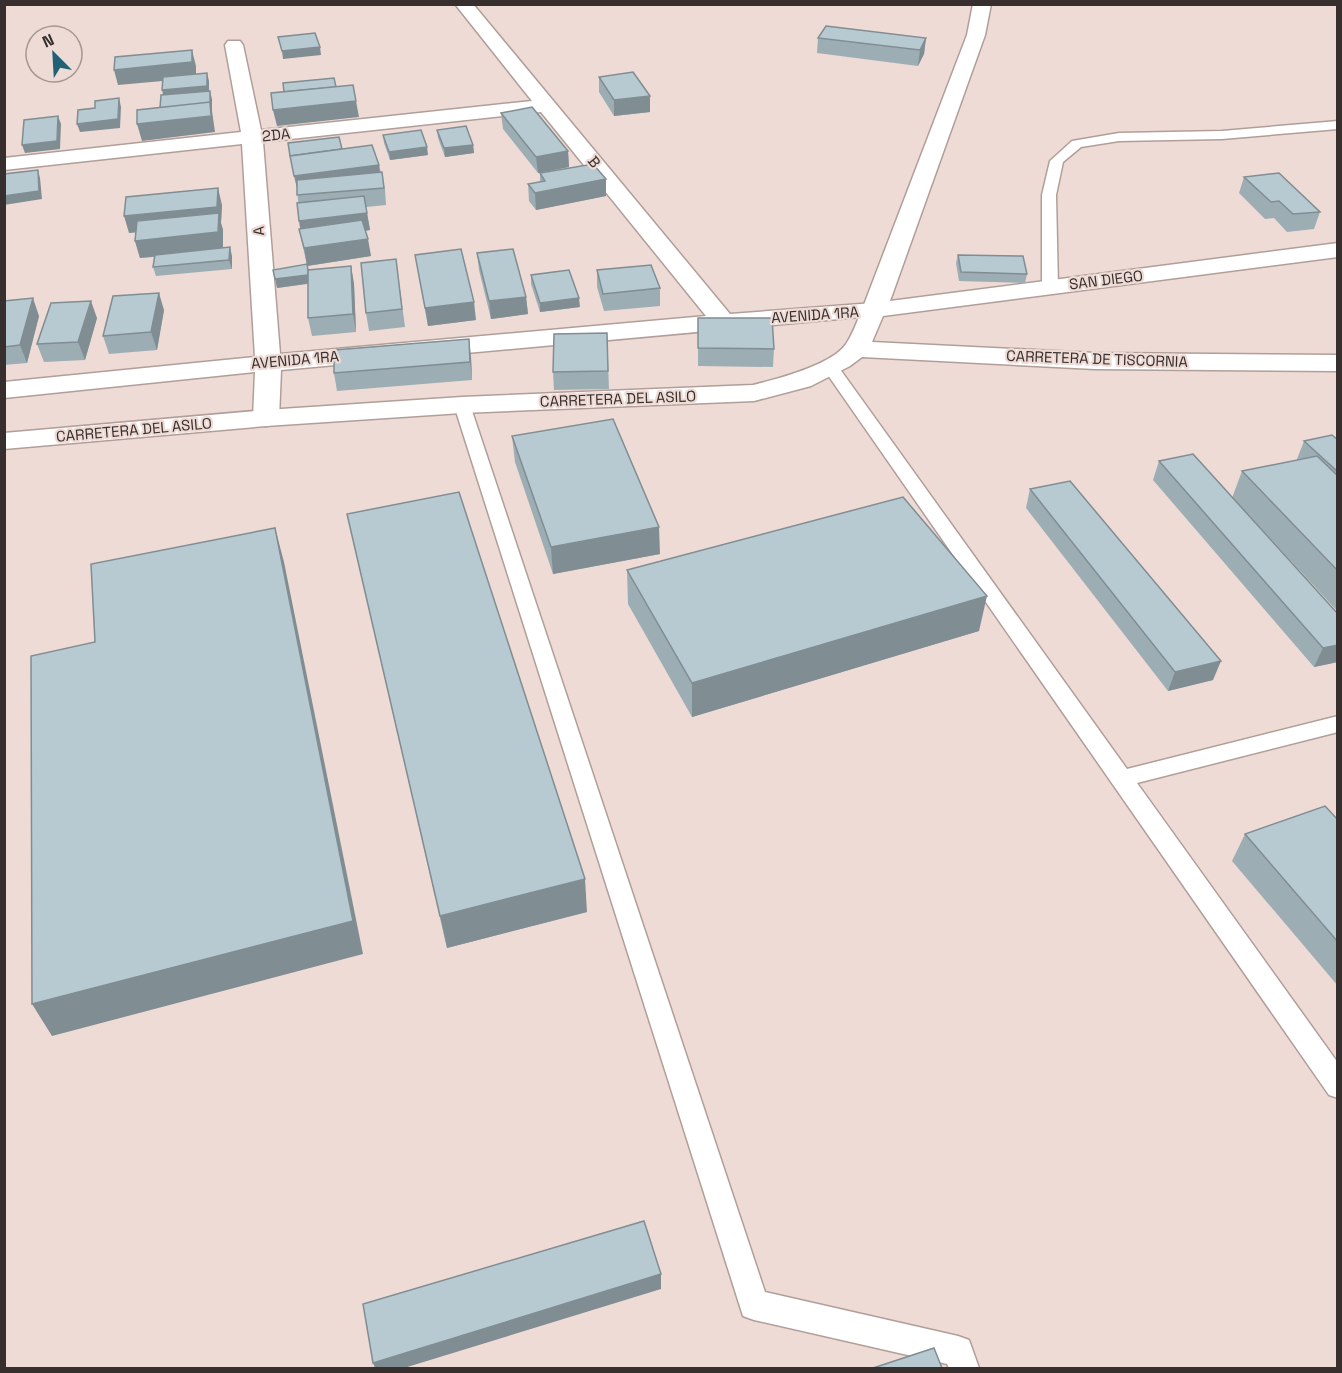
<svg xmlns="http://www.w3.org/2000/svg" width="1342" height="1373" font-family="'Space Grotesk',sans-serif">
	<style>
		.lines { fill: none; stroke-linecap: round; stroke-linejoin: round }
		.service-casing { stroke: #b19e99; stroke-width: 3 }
		.minor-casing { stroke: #b19e99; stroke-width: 3 }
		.tertiary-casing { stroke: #b19e99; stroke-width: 3 }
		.service { fill: #fff; fill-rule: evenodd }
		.minor { fill: #fff; fill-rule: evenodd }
		.tertiary { fill: #fff; fill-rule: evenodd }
		.wall { fill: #9dadb4 }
		.shaded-wall { fill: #808d92 }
		.building { fill: #b7c9d1; stroke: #808d92; stroke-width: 1.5 }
		.labels { text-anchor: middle; stroke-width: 4.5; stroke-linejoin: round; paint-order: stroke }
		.far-street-label { font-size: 15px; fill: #362f2d; stroke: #efdbd5 }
	</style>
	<rect width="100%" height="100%" fill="#efdbd5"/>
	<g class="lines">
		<defs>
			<g id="service">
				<path d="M1338 121V129L1222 139 1119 141 1081 147 1063 162 1056 195 1058 287 1050 292 1042 287V195L1050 161 1072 141 1119 133 1222 131Z"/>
				<path d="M831 363 837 365 1127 769 1338 716V732L1137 783 1338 1063V1098L1329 1095 823 368Z"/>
				<path d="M462 400 470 405 765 1292 958 1336 969 1340 979 1368H949L947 1364 754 1320 743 1316 454 405Z"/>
			</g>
			<path id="minor" d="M455 4H473L730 314 874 303 883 305 886 310 883 315 281 370 279 418 275 424 266 426 257 424 253 418 255 372 4 398V382L255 357 242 144 4 170V158L241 132 225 45 228 41H240L243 45 261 130 532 101ZM541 112 706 316 280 354 263 142Z"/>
			<path id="tertiary" d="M973 4H991L985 35 890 301 1338 243V257L883 316 872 342 1095 353 1338 355V371L1095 369 862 357 850 366 811 386 754 401 462 413 266 426 4 449V433L266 410 462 397 753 385C777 379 832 365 846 344 853 334 857 321 862 310L967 35Z"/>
		</defs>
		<!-- service casing -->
		<use href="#service" class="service-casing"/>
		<!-- minor casing -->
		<use href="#minor" class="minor-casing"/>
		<!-- tertiary casing -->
		<use href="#tertiary" class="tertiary-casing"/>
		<!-- service -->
		<use href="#service" class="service"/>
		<!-- minor -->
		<use href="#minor" class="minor"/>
		<!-- tertiary -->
		<use href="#tertiary" class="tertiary"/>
	</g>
	<!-- wall -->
	<g class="wall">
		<path d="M818 38H926L924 54 918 66 817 53Z"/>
		<path d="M599 77 650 96V112L614 116 599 92Z"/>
		<path d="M501 113 568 151 569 167 538 173 503 129Z"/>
		<path d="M437 130 473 145 474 153 445 157 438 138Z"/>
		<path d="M383 135 428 155 390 160 384 143Z"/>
		<path d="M342 149 379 165 385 189 386 205 366 207 370 230 365 231 371 256 307 266 308 270 351 266 354 284 356 332 312 336 308 318V284L277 288 307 265 299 229H300L297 187 290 156Z"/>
		<path d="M540 173 606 179V196L536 210 529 201 528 184 540 182Z"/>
		<path d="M1244 177 1320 212 1314 229 1287 232 1274 218 1265 219 1239 193Z"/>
		<path d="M222 205 221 223 223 230V248L232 256V269L156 276 153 267 154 257 140 258 135 241 136 232 129 233Z"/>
		<path d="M477 253 526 297 528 314 491 319 479 270Z"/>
		<path d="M415 255 476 320 428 326Z"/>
		<path d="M958 255 1027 274 1025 283 959 281 956 263Z"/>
		<path d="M396 259 405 327 369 331 366 313Z"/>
		<path d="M597 270 660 288V306L604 311 597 287Z"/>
		<path d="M531 275 580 307 540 312 531 284Z"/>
		<path d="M4 301 39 316 27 363 4 365Z"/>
		<path d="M164 310 157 350 109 354 103 336Z"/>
		<path d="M97 318 85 360 44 362 37 344Z"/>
		<path d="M698 318 774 349 773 367 698 366Z"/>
		<path d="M607 333 609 389 554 390 553 372Z"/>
		<path d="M471 357 472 380 337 391 334 373Z"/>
		<path d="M512 436 660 554 553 574 515 462Z"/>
		<path d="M1338 440V612L1235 500 1338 614V662L1314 667 1153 480 1159 461 1232 498 1242 471 1297 460V459L1304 441Z"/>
		<path d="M1030 489 1213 680 1168 691 1026 508Z"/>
		<path d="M347 514 587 912 447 948Z"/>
		<path d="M627 570 979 631 692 717 628 604Z"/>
		<path d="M1338 820V986L1232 861 1245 834Z"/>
	</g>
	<!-- shaded-wall -->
	<g class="shaded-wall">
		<path d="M926 38 924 54 918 66 920 50Z"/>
		<path d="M320 47 321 55 283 59 282 51Z"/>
		<path d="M192 50 196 66V78L118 85 114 70Z"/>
		<path d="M207 73 209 81V94L164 99 162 90Z"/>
		<path d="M210 91 212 99V111L215 132 142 141 137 124Z"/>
		<path d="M650 96V112L614 116V100Z"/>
		<path d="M119 98 121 107 120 128 80 132 77 124Z"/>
		<path d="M356 101 359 117 277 126 273 110Z"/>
		<path d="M58 116 61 124 60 149 25 153 22 145Z"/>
		<path d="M473 145 474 153 445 157 444 148Z"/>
		<path d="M427 147 428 155 390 160 389 152Z"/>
		<path d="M568 151 569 167 538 173 536 157Z"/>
		<path d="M379 165 381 181 298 192 294 176Z"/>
		<path d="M38 170 40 178 42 199 4 205V196Z"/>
		<path d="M606 179V196L536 210 535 193Z"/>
		<path d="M218 188 222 205 221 223 223 230V249L140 258 135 241 218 224 129 233 124 216Z"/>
		<path d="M364 196 370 230 302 238 299 221Z"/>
		<path d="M368 239 371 256 307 266 304 248Z"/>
		<path d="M230 247 232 256V269L229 260Z"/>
		<path d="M351 266 354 284 356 332 353 314Z"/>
		<path d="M309 274 311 283 277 288 275 279Z"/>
		<path d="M159 293 164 310 157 350 151 332Z"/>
		<path d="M526 297 528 314 491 319 489 301Z"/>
		<path d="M33 298 39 316 27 363 20 345Z"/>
		<path d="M579 298 580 307 540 312V303Z"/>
		<path d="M91 301 97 318 85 360 78 342Z"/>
		<path d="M474 302 476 320 428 326 425 308Z"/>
		<path d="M469 339 471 357 472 380 470 362Z"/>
		<path d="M659 527 660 554 553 574 551 547Z"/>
		<path d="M275 528 284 562 363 954 52 1036 32 1004Z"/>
		<path d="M987 596 979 631 692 717V683Z"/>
		<path d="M1338 645V662L1314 667 1323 648Z"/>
		<path d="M1221 661 1213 680 1168 691 1175 672Z"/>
		<path d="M585 879 587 912 447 948 440 916Z"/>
		<path d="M661 1274V1289L404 1368H375L373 1363Z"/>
	</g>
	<!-- building -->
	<g class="building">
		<path d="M826 26 926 38 920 50 818 38Z"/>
		<path d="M315 33 320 47 282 51 278 37Z"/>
		<path d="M192 50V62L114 70 115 57Z"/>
		<path d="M633 72 650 96 614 100 599 77Z"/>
		<path d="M207 73V86L162 90 163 77Z"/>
		<path d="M334 78 336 87 284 92 283 83Z"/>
		<path d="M353 85 356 101 273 110 271 93Z"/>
		<path d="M210 91V103L160 108 161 95Z"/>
		<path d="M119 98 118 119 77 124 78 110 95 108V101Z"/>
		<path d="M210 102 211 116 137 124V110Z"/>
		<path d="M532 107 568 151 536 157 501 113Z"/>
		<path d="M58 116 57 141 22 145 24 120Z"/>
		<path d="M466 126 473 145 444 148 437 130Z"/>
		<path d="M421 130 427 147 389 152 383 135Z"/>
		<path d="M339 137 342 149 290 156 288 143Z"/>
		<path d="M372 145 379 165 294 176 290 156Z"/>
		<path d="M593 164 606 179 535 193 528 184 545 181 540 173Z"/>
		<path d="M38 170 39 191 4 196V174Z"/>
		<path d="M382 172 384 188 297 195V180Z"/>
		<path d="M1279 173 1320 212 1293 214 1279 201 1271 202 1244 177Z"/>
		<path d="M218 188 217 207 124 216 126 197Z"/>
		<path d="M364 196 367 213 299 221 297 203Z"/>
		<path d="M219 213 218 232 135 241 137 221Z"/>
		<path d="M362 220 368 239 304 248 299 229Z"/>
		<path d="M230 247 229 260 153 267 155 255Z"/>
		<path d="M461 249 474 302 425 308 415 255Z"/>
		<path d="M513 249 526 297 489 301 477 253Z"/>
		<path d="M958 255 1023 256 1027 274 961 272Z"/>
		<path d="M396 259 402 309 366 313 361 263Z"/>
		<path d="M307 264 308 270V275L275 279 273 270Z"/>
		<path d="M651 265 660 288 603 294 597 270Z"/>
		<path d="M351 266 353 314 308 318V270Z"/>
		<path d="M569 270 579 298 540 303 531 275Z"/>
		<path d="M159 293 151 332 103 336 113 296Z"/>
		<path d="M33 298 20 345 4 347V301Z"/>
		<path d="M91 301 78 342 37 344 51 303Z"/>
		<path d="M698 318H772L774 349 698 348Z"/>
		<path d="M607 333 608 371 553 372 554 334Z"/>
		<path d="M469 339 470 362 334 373V350Z"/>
		<path d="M613 419 659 527 551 547 512 436Z"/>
		<path d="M1332 435 1338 440V472L1304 441Z"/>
		<path d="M1193 454 1338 614V645L1323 648 1159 461Z"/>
		<path d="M1317 456 1338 476V571L1242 471Z"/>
		<path d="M1070 481 1221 661 1175 672 1030 489Z"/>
		<path d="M459 492 585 879 440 916 347 514Z"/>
		<path d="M903 497 987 596 692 683 627 570Z"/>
		<path d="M275 528 353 921 32 1004 31 656 95 642 91 564Z"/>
		<path d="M1325 806 1338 820V942L1245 834Z"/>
		<path d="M644 1221 661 1274 373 1363 363 1304Z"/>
		<path d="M934 1348 942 1368H873Z"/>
	</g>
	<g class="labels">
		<!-- far-street labels -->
		<g class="far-street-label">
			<text transform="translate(276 135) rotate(-6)" y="5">2DA</text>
			<text transform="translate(594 162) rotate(51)" y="5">B</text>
			<text transform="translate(259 231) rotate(-94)" y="5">A</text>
			<text transform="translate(1106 280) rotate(-7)" y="5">SAN DIEGO</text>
			<text transform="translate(815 315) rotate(-4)" y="5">AVENIDA 1RA</text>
			<text transform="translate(1097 359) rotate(2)" y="5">CARRETERA DE TISCORNIA</text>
			<text transform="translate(295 360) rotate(-5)" y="5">AVENIDA 1RA</text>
			<text transform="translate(618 399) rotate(-2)" y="5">CARRETERA DEL ASILO</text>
			<text transform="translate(134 430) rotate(-5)" y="5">CARRETERA DEL ASILO</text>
		</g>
	</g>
	<!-- border -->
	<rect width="1342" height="1373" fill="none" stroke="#362f2d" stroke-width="12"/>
	<!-- north arrow -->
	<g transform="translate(54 54) rotate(336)"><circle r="28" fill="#efdbd5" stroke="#a59692" stroke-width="1.5"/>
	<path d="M0-4.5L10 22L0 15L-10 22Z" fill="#206176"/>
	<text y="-9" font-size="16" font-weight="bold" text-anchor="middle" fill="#362f2d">N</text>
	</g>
</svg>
